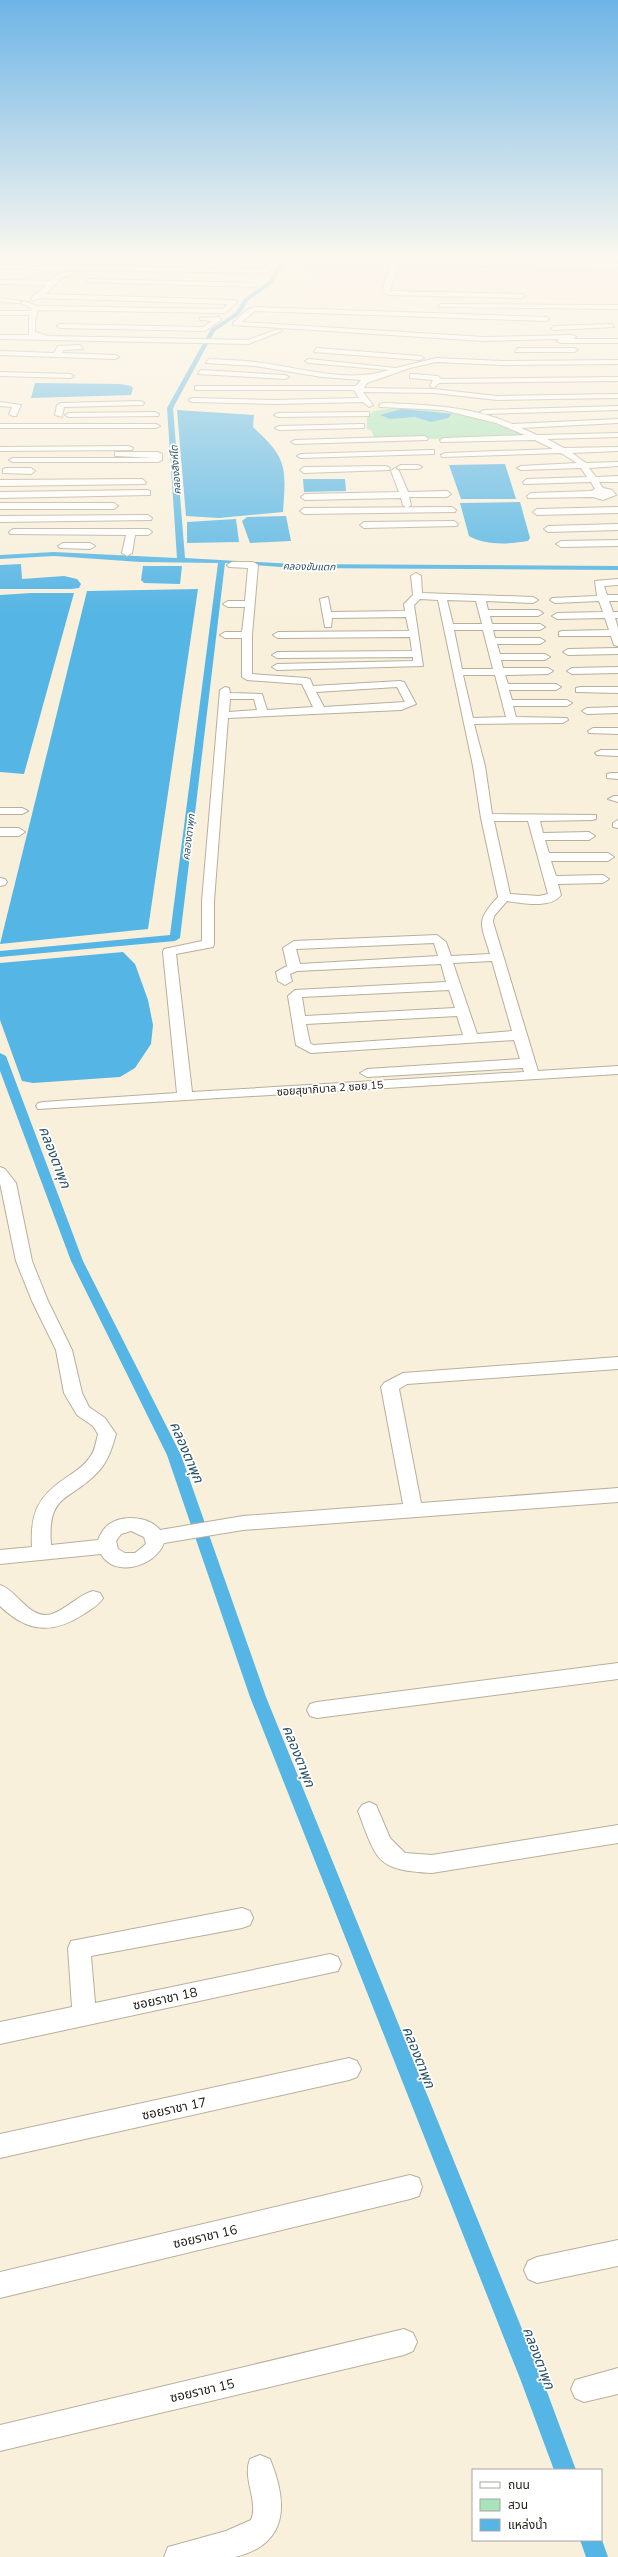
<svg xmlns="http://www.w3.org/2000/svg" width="618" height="2557" font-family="'Nunito Sans','Noto Sans Thai',sans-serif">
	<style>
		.industrial { fill: #fbe0dd }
		.green { fill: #a8e4b9 }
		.water { fill: #55b5e4 }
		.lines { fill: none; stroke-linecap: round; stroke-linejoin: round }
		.stream { stroke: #55b5e4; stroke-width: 1.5 }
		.canal { fill: #55b5e4; fill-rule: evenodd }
		.minor-casing { stroke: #b7af9c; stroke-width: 2 }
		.minor { fill: #fff; fill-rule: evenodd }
		.labels { text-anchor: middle; stroke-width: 3.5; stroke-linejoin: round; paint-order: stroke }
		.far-water-label { font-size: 10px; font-style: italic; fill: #264f63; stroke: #fff }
		.street-label { font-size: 11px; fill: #232019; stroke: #fff }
		.near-street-label { font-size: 13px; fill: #232019; stroke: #fff }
		.near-water-label { font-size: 14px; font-style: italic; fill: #264f63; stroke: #fff }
	</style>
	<rect width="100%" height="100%" fill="#f9f0dc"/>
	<!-- industrial -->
	<path class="industrial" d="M296 258H618V301L305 296 320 272 279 270Z"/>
	<!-- green -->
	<path class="green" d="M391 407C442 409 478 415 526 436L430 439 429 437H374L371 430 367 429V417L373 411 388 409Z"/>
	<!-- water -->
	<g class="water">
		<path d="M35 383 120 384 131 386 133 388 131 395 31 398Z"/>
		<path d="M402 409 452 414 448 418 431 422 415 417 390 419 380 415Z"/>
		<path d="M177 410 254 415 253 427C288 459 286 467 283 512L219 518 186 516Z"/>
		<path d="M505 464 516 499H461L449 465Z"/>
		<path d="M303 479H345L346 491 304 492Z"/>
		<path d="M520 502 530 538 528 541C509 544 486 546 469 536L460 503Z"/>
		<path d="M286 516 291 541 250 543 242 521 247 517Z"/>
		<path d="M236 519 239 542 187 543V522Z"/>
		<path d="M21 564 22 579 64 576 77 579 81 584 79 588 71 589H0V565Z"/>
		<path d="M143 566H182L180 584 144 583 141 580Z"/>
		<path d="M198 589 148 929 0 944 87 591Z"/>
		<path d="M31 593H74L24 774 0 772V595Z"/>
		<path d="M123 952 135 964 148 1000 153 1025 151 1044 135 1068 120 1077 33 1083 22 1081 0 1020V963Z"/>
	</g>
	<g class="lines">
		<!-- stream -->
		<g class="stream">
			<path d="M294 258 316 259"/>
			<path d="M324 259H340"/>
			<path d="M348 259H359"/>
			<path d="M367 259 455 260"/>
			<path d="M472 260 525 261"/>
			<path d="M536 261 618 262"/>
		</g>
		<!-- canal -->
		<g class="canal">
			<path d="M286 258H291L279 271 273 283 249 300 239 315 215 331 173 408 185 558 294 564 618 566V570L294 568 225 563 180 938 175 941 0 957V951L170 935 218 563 140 562 54 556 0 559V555L54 552 177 558 167 408 211 329 235 313 245 298 269 281 275 269Z"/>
			<path d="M0 1053 6 1056 83 1261 181 1455 266 1697 543 2381 576 2470H554L521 2381 250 1697 167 1455 71 1261 0 1071Z"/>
			<path d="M601 2537 608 2557H586L580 2540H601Z"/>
		</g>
		<defs>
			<g id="minor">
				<path d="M270 258H276L271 271 268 273 0 269V265L266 269Z"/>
				<path d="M295 259 618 264V268L398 265 390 291 522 294 525 296 522 298 388 295 382 291 391 264 293 262Z"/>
				<path d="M74 271 76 274 63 277 45 294 234 300 237 302 225 313 38 310 35 320V332L48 336 248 340 278 329 282 331 248 344 0 339V335H29V315H0V311H31L32 309 21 303 24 301 37 306 223 309 228 304 40 298 33 301 31 298 46 285 0 284V280L50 281 58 274Z"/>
				<path d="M89 279 255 283 258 285 255 287 87 282Z"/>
				<path d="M0 298 21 301 18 303 0 302Z"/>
				<path d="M440 304 618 305V309L438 307Z"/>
				<path d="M255 307 546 317 549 319 546 321 255 311 241 322 484 337 572 335 576 337 573 339H618V343H561L557 341 559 339 484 341 233 325V323L248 309Z"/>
				<path d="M219 317 221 320 205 331 60 328 57 326 60 324 203 327 212 321 200 320V318Z"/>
				<path d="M612 324 614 327 554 330 551 328 554 326Z"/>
				<path d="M80 345 83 349 63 350 62 353 115 355 119 357 115 359 0 355V351L54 353 58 346Z"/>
				<path d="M317 348 420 356 424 358 420 360 314 352Z"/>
				<path d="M518 348H574L578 350 574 352H515Z"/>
				<path d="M436 358 503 361 618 360V364L503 365 436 362 410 368 367 383 364 388 434 389 497 396 618 394V398L497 400 434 393 363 392 373 405 369 407 363 402 275 404 192 402 188 400 192 398 275 400 359 398 354 390H195V386H356L361 380 322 377 255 366 206 363 209 359C224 360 240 360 255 362 299 367 347 384 389 370L309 363 305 361 309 359 396 368Z"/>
				<path d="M201 370 285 375 289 377 285 379 198 374Z"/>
				<path d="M0 372 70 374 74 376 70 378 0 376Z"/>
				<path d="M413 374 438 376 441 379 618 377V381L439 383 434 388 430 386 433 380 410 378V374Z"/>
				<path d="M140 401 144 403 143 405 64 407 62 417 55 415 57 405 61 403Z"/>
				<path d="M0 402 21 405 16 416H13L9 414 12 407 0 406Z"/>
				<path d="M383 403C426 405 472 406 512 424L618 419V423L521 428 537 435 618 433V437L547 439 564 448 618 447V451L572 453 586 463 618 462V466L589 468 596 477 618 476V482H599L603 488 612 490 616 495 603 500 593 497 528 498 527 496 531 493 591 491 595 489 591 482 524 484 523 482 527 479 587 477 581 468 521 470 517 468 521 466 577 463 561 453 442 457 441 455 445 453 553 449 535 440 441 442 440 440 444 438 525 435 496 423 443 410 380 407 379 405Z"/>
				<path d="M618 406V410L484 414 480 412 484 410Z"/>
				<path d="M155 412 159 414 158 416 69 417 65 415 69 413Z"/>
				<path d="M366 412H369V416L278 417 274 415 278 413Z"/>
				<path d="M0 424H156L160 426 156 428H0Z"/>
				<path d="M361 424H364V428L279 430 275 428 279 426Z"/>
				<path d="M424 436 428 438 427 440 295 444 291 442 295 440Z"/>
				<path d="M129 446 133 448 132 450 0 451V447Z"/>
				<path d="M431 450H434V454L301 458 297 456 301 454Z"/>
				<path d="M115 452H158L162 454V460L158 462H13L9 460 13 458H154L118 456H115Z"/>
				<path d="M401 465H418L422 467 418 469H398L397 467Z"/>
				<path d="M386 466 390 468 389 470 304 473 300 470 304 467Z"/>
				<path d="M6 468H31L35 471 31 474 3 473V469Z"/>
				<path d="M395 468 399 471 408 492 447 491 451 494 447 497H409L411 505 407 508 403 505 401 498 305 500 301 497 305 494 399 492 391 471Z"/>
				<path d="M142 479 146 482 145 484 0 486V480Z"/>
				<path d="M147 490 150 491V495L0 498V492Z"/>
				<path d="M0 503H114L118 506 114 509H0Z"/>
				<path d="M452 507 456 510 455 512 304 514 300 511 304 508Z"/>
				<path d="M618 507V513L537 515 533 512 537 509Z"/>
				<path d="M148 515 152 518 151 520 0 522V516Z"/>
				<path d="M454 521 458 524 457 526 364 528 360 525 364 522Z"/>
				<path d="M618 524V530L548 532 544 529 548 526Z"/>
				<path d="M13 529H148L152 532 148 535H135L132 553 127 556 122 553 126 535 10 534 9 532Z"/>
				<path d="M618 540V546L561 547 556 544 561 541Z"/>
				<path d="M63 543H90L95 546 90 549 60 548 58 546Z"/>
				<path d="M232 562H253L258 565 252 635V674L306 678 310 679 313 686 400 681 404 682 416 704 401 710 228 718 214 901V944L213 947 176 954 192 1092 524 1072 523 1068 367 1077 360 1073 367 1069 520 1059 514 1040 311 1053 296 1045 288 996 295 990 446 982 441 964 297 971 290 974 292 981 285 985 278 981 276 972 287 966 283 948 294 941 437 935 446 942 451 956 490 954C481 923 475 922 498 897L481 818 473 766 438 600 420 599 414 605 423 666 277 670 272 667 277 664 413 661V657L277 658 272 655 277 652 412 651 410 637 278 638 273 635 278 632 409 631 406 617 332 618 331 627H325L320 599 328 597 331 612 405 611 404 604 413 595 411 576 416 573 421 576 422 593 533 597 538 600 533 603 486 601 488 610H538L543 613 538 616H490L492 624H540L545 627 540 630H493L495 638H540L545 641 540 644H497L500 654H545L550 657 545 660H501L503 668H548L553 671 548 674 505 675 508 684H556L561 687 556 690H509L512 700H567L572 703 567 706H513L516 717 567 718 568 720 563 723 474 724 485 766 492 814 596 815V819L592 820 540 821 543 833 589 832 595 836 589 840H545L549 853H608L614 857 608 861H551L556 876 603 875 609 879 603 883 558 884 561 895C551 909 522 903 507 901L494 916 493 922 538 1071 618 1066V1074L38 1109 36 1106 38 1103 43 1102 177 1093 163 952 164 949 202 941V901L220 690 225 687 229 688 230 693 262 694 267 710 313 707 302 684 247 680 242 677V638H225L220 635 225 632H242L245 607H228L223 604 228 601H245L248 568 229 567 227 565ZM447 600 476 601 482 624H453ZM454 630H483L493 669H462ZM463 675H495L506 717 473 718ZM397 687 405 702 324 707 316 692ZM230 699H254L257 710 229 712ZM494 821H528L548 894 539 896 510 894ZM434 943 438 956 300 964 296 949ZM492 961 512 1031 477 1034 453 963ZM449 990 455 1008 305 1016 302 997ZM457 1016 463 1035 313 1045 310 1043 306 1024Z"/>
				<path d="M618 579V585L604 586 607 595H618V601H609L613 612H618V618H615L618 628V646L614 645 611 636H559V632L562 631 609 630 605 618 557 619 552 616 557 613 603 612 599 601 555 603 550 600 552 598 597 596 595 581Z"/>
				<path d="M618 648V654L568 655 563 652 568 649Z"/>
				<path d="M618 667V673L572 674 567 671 572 668Z"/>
				<path d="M580 687H618V693L576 692V688Z"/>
				<path d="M618 707V713L587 714 582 711 587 708Z"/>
				<path d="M593 728H618V734L589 733 588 731Z"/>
				<path d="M601 750H618V756L597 755 595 753Z"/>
				<path d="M611 773H618V779L607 778V774Z"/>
				<path d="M614 796H618V802L608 799Z"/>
				<path d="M0 808H22L28 811 22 814H0Z"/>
				<path d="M618 820V828L613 827V823Z"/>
				<path d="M0 828H19L25 832 19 836H0Z"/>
				<path d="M0 878 5 879 7 882 5 885 0 886Z"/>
				<path d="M0 1167 5 1169 16 1183 32 1261 48 1301 72 1350 82 1393 89 1407 105 1418 116 1434C112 1448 108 1462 97 1473 69 1502 47 1493 51 1545L98 1540C100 1535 104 1528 108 1525 122 1514 149 1516 160 1530L243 1516 403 1504 381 1387 384 1383 403 1373 618 1357V1369L407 1384 399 1389 421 1503 618 1488V1502L243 1530 164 1543C155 1567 114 1578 101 1554L0 1564V1550L32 1547C30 1513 38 1496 67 1477 75 1472 84 1466 90 1457 95 1451 96 1442 98 1434L93 1426 77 1415 64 1393 56 1350 32 1301 16 1261 0 1183ZM131 1531 144 1537 146 1544 135 1553H125L118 1549 116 1541 121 1534Z"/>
				<path d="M0 1585C17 1590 30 1621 52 1614 67 1609 78 1595 93 1591L100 1593 103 1598C98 1606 91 1609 84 1614 52 1635 27 1632 0 1606Z"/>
				<path d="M618 1663V1679L317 1718 310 1716 307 1710 310 1704 317 1702Z"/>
				<path d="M369 1802 376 1805 390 1838 405 1853 432 1855 618 1825V1843L432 1873C376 1870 377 1861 358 1811L362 1805Z"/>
				<path d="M242 1908 250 1911 253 1918 250 1925 242 1928 91 1956 95 2003 330 1954 338 1957 341 1964 338 1971 0 2044V2022L72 2007 68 1948 71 1941Z"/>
				<path d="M349 2058 357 2061 361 2069 357 2077 349 2080 0 2158V2134Z"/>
				<path d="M410 2175 419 2178 422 2187 419 2196 410 2199 0 2298V2272Z"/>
				<path d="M618 2240V2266L537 2283 528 2279 524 2270 528 2261 537 2257Z"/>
				<path d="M404 2329 413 2333 417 2342 413 2351 404 2355 0 2451V2425Z"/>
				<path d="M618 2368V2394L584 2402 575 2398 571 2389 575 2380Z"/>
				<path d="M260 2455 270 2459C288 2503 289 2544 235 2557 217 2557 183 2557 164 2557L168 2547 226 2531 251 2520C259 2501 242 2479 250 2459Z"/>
			</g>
		</defs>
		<!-- minor casing -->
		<use href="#minor" class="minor-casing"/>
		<!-- minor -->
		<use href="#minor" class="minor"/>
	</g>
	<!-- sky -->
	<linearGradient id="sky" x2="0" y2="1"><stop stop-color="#6db4e6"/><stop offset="0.42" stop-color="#fcf8ef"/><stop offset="1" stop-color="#fcf8ef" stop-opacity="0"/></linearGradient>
	<rect width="618" height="616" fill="url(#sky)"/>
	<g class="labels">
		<!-- far-water labels -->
		<g class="far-water-label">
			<text transform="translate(175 470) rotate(-94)" y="4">คลองสิงห์โต</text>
			<text transform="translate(309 566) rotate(1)" y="4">คลองขันแตก</text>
			<text transform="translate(188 837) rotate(-83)" y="4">คลองตาพุก</text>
		</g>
		<!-- street labels -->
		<g class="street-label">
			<text transform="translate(330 1088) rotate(-4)" y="4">ซอยสุขาภิบาล 2 ซอย 15</text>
		</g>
		<!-- near-street labels -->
		<g class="near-street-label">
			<text transform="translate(165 1998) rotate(-12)" y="5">ซอยราชา 18</text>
			<text transform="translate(174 2108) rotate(-12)" y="5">ซอยราชา 17</text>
			<text transform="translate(205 2236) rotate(-13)" y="5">ซอยราชา 16</text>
			<text transform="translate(202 2390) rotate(-13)" y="5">ซอยราชา 15</text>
		</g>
		<!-- near-water labels -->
		<g class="near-water-label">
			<text transform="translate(55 1157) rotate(69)" y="5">คลองตาพุก</text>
			<text transform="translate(187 1452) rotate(67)" y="5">คลองตาพุก</text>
			<text transform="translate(299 1756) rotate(68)" y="5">คลองตาพุก</text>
			<text transform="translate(419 2057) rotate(68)" y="5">คลองตาพุก</text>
			<text transform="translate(539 2358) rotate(69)" y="5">คลองตาพุก</text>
		</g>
	</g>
	<!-- legend -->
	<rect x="472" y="2469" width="130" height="72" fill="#ffffff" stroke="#a7a6a3"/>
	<rect x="480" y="2482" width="20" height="6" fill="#ffffff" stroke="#a7a6a3"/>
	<text x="508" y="2489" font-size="12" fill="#232019">ถนน</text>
	<rect x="480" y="2499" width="20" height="12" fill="#a8e4b9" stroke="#a7a6a3"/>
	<text x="508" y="2509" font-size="12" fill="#232019">สวน</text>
	<rect x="480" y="2519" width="20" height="12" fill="#55b5e4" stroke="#a7a6a3"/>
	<text x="508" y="2529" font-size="12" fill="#232019">แหล่งน้ำ</text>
</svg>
